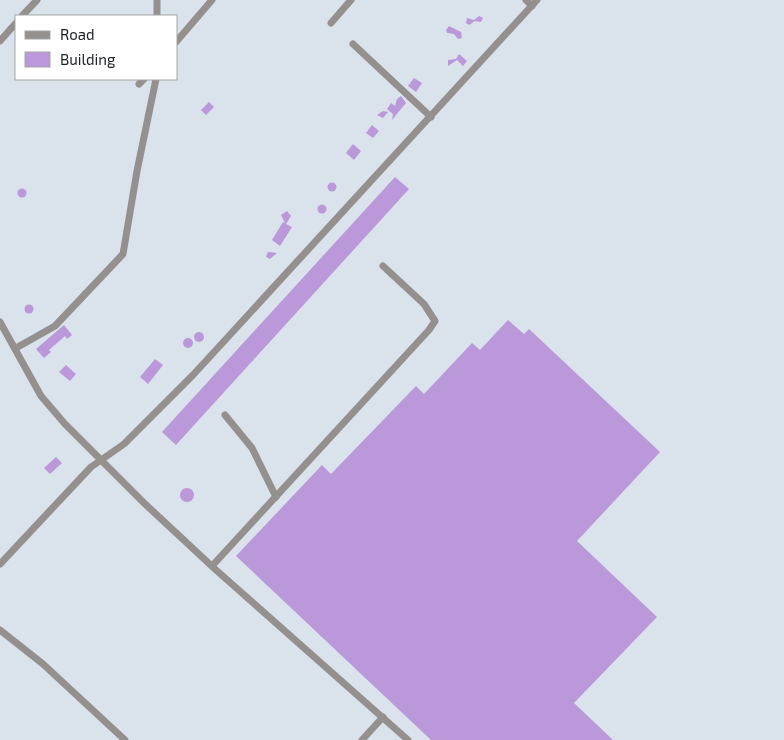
<svg xmlns="http://www.w3.org/2000/svg" width="784" height="740" font-family="'Exo 2',sans-serif">
	<style>
		.building { fill: #ba98da }
		.lines { fill: none; stroke-linecap: round; stroke-linejoin: round }
		.minor { stroke: #94908d; stroke-width: 7 }
	</style>
	<rect width="100%" height="100%" fill="#dae2eb"/>
	<!-- building -->
	<g class="building">
		<path d="M479 16 483 18 481 22 475 21 469 25 466 23 467 18 474 20Z"/>
		<path d="M449 26 461 32 462 38 458 39 454 34 447 33 446 30Z"/>
		<path d="M459 54 467 61 463 66 457 60 448 66V60L456 59Z"/>
		<path d="M414 78 422 83 416 92 408 86Z"/>
		<path d="M401 96 406 103 392 120 393 114 387 109 391 103 395 106 397 99Z"/>
		<path d="M209 102 214 107 206 115 201 110Z"/>
		<path d="M383 111 388 112 383 118 377 115Z"/>
		<path d="M372 125 379 131 373 138 366 133Z"/>
		<path d="M353 144 361 151 354 160 346 153Z"/>
		<path d="M395 177 409 189 176 445 162 432Z"/>
		<circle cx="332" cy="187" r="4.5"/>
		<circle cx="22" cy="193" r="4.5"/>
		<circle cx="322" cy="209" r="4.5"/>
		<path d="M287 211 291 216 286 224 292 227 280 246 272 240 283 222 285 223 281 215Z"/>
		<path d="M268 252H269L277 253 270 259 266 257Z"/>
		<circle cx="29" cy="309" r="4.5"/>
		<path d="M508 320 524 334 529 329 660 452 577 541 657 617 574 703 613 740H431L236 556 322 465 331 474 416 386 424 394 472 343 480 350Z"/>
		<path d="M64 325 72 335 67 339 65 336 49 350 51 352 44 358 36 349Z"/>
		<circle cx="199" cy="337" r="5"/>
		<circle cx="188" cy="343" r="5"/>
		<path d="M155 359 163 365 148 384 140 377Z"/>
		<path d="M66 365 76 374 70 381 59 372Z"/>
		<path d="M56 457 62 463 50 474 44 468Z"/>
		<circle cx="187" cy="495" r="7"/>
	</g>
	<g class="lines">
		<!-- minor -->
		<g class="minor">
			<path d="M157 0V16"/>
			<path d="M526 0 532 6"/>
			<path d="M22 16 37 0"/>
			<path d="M331 23 351 0"/>
			<path d="M0 41 16 23"/>
			<path d="M176 42 212 0"/>
			<path d="M353 44 431 117"/>
			<path d="M139 84 144 79"/>
			<path d="M0 322 41 396 65 424 144 503 216 570 408 740"/>
			<path d="M16 348 55 326 123 254 137 171 156 79"/>
			<path d="M225 415 252 448 276 497"/>
			<path d="M0 564 91 467 124 444 193 375 537 0"/>
			<path d="M212 566 429 330 435 321 424 304 383 266"/>
			<path d="M0 630 43 664 125 740"/>
			<path d="M362 740 383 717"/>
		</g>
	</g>
	<!-- legend -->
	<rect x="15" y="15" width="162" height="65" fill="#ffffff" stroke="#a4a5a6"/>
	<rect x="25" y="31" width="25" height="8" fill="#94908d" stroke="#a4a5a6"/>
	<text x="60" y="40" font-size="15" fill="#1b1e21">Road</text>
	<rect x="25" y="52" width="25" height="15" fill="#ba98da" stroke="#a4a5a6"/>
	<text x="60" y="65" font-size="15" fill="#1b1e21">Building</text>
</svg>
